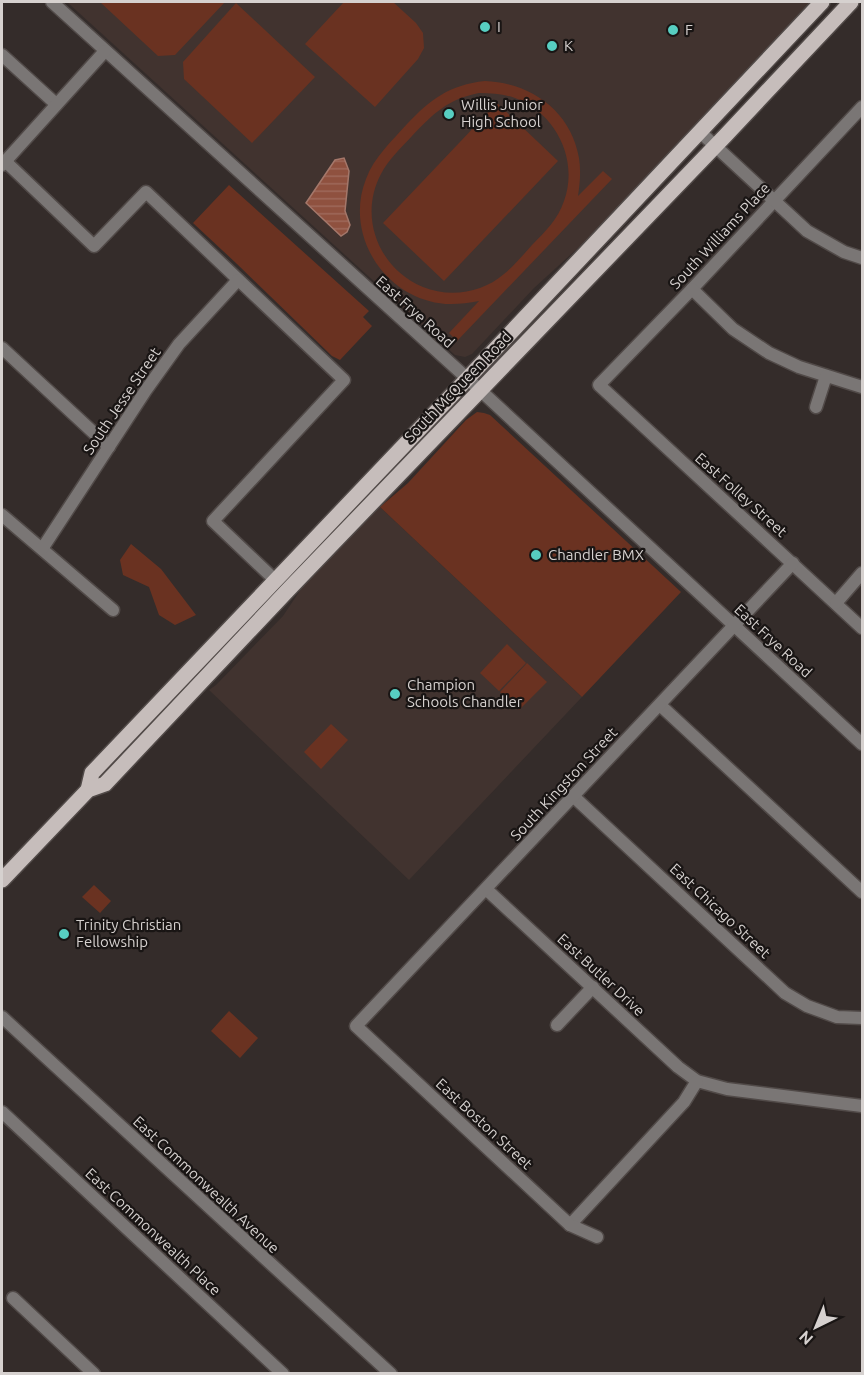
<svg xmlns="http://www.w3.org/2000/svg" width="864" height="1375" font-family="Ubuntu,sans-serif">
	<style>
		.built { fill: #41332f }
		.park { fill: #6a3221; fill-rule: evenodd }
		.water { fill: url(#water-rules); stroke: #a4776a; stroke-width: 1.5 }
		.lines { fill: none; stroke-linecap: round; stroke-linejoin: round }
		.minor-casing { stroke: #514a48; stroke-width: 15 }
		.major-casing { stroke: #514a48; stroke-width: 18 }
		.minor { stroke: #7a7675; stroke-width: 12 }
		.major { stroke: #c6bdbb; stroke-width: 15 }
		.poi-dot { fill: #57cec1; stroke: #191514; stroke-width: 2 }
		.labels { text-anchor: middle; stroke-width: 4.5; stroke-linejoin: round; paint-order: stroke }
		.poi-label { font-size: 15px; fill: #d6d1cf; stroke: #191514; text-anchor: start }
		.street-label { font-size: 15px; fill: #d6d1cf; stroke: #191514 }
	</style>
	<defs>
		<pattern id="water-rules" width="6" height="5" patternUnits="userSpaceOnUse" patternTransform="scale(1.5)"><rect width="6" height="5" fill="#8f513f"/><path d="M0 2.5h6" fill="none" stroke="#9e695a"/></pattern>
	</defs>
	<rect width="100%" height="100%" fill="#342c2a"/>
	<!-- built -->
	<g class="built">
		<path d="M67 2H814L601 227 534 288 472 354 465 357 455 355Z"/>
		<path d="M380 507 582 697 409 880 209 690 216 685 283 616 307 580Z"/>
	</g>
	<!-- park -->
	<g class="park">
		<path d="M100 2H225L175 55 158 56Z"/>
		<path d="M344 2H393L416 23 423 33 424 48 418 59 375 107 305 44Z"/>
		<path d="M236 3 315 77 252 143 184 79 183 62Z"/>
		<path d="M485 81C531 83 571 111 579 158 581 171 580 183 578 196L603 171 612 179 457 341 449 333 479 301C462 304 446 306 429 301 377 287 346 229 366 179 374 157 392 141 407 124 431 99 449 85 485 81ZM479 93C492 93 504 94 515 98 556 113 579 160 564 201 558 219 545 232 532 245 523 255 514 266 504 274 482 293 450 298 423 287 379 269 358 217 381 174 388 160 401 148 412 136 434 113 448 99 479 93Z"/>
		<path d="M497 103 558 161 444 281 383 223Z"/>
		<path d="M229 185 369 311 363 317 372 326 340 360 332 356 237 264 193 223Z"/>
		<path d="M477 412 484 413 490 415 681 592 582 697 380 507 408 483 466 420Z"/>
		<path d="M131 544 161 569 196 615 175 625 159 615 149 587 123 575 120 560Z"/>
		<path d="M507 644 526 663 499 691 480 673Z"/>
		<path d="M527 663 547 682 519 710 500 692Z"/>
		<path d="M331 724 348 740 321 769 304 752Z"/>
		<path d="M94 885 111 901 100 913 82 897Z"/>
		<path d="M229 1011 258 1038 240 1058 211 1031Z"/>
	</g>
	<!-- water -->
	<path class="water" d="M344 158 349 171 345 211 350 225 347 232 341 236 306 203 335 160Z"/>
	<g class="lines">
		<defs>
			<g id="minor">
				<path d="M52 2 480 390 862 744"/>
				<path d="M2 55 56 104"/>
				<path d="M862 107 692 289 599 385 862 628"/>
				<path d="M699 131 807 231 844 252 862 258"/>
				<path d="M5 161 94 246 146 192 344 380 213 521 275 580"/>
				<path d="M2 165 105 51"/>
				<path d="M692 289 733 329 769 353 799 367 862 387"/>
				<path d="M2 348 109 447"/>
				<path d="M816 407 826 376"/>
				<path d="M2 515 113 610"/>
				<path d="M42 549 146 390 179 344 238 280"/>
				<path d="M836 603 862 573"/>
				<path d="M660 705 862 892"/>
				<path d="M573 796 785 993 807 1006 837 1017 862 1018"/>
				<path d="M486 889 678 1067 697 1081 727 1089 862 1106"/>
				<path d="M2 1017 391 1374"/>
				<path d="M557 1025 593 987"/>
				<path d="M2 1112 283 1374"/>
				<path d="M570 1225 684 1102 697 1081"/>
				<path d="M597 1237 570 1225 356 1026 793 563"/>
				<path d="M13 1298 94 1374"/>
			</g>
			<g id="major">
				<path d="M88 790 92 773 452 395 822 2"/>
				<path d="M2 880 88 790 105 784 287 591 725 136 851 2"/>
			</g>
		</defs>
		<!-- minor casing -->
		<use href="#minor" class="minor-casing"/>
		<!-- major casing -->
		<use href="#major" class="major-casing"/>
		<!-- minor -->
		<use href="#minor" class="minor"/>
		<!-- major -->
		<use href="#major" class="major"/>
	</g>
	<!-- markers -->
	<g class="poi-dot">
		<circle cx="485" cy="27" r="6"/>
		<circle cx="673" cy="30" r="6"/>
		<circle cx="552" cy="46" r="6"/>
		<circle cx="449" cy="114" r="6"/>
		<circle cx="536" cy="555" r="6"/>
		<circle cx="395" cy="694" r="6"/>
		<circle cx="64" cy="934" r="6"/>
	</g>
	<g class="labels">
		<!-- poi labels -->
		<g class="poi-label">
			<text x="497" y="32">I</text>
			<text x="685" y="35">F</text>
			<text x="564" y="51">K</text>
			<text x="461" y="110">Willis Junior<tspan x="461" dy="17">High School</tspan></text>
			<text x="548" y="560">Chandler BMX</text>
			<text x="407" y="690">Champion<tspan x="407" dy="17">Schools Chandler</tspan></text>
			<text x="76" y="930">Trinity Christian<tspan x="76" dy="17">Fellowship</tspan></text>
		</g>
		<!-- street labels -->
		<g class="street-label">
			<text transform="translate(720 236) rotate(-47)" y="5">South Williams Place</text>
			<text transform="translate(415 312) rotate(42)" y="5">East Frye Road</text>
			<text transform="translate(458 387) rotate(-46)" y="5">South McQueen Road</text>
			<text transform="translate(122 401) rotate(-56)" y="5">South Jesse Street</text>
			<text transform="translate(741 495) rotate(42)" y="5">East Folley Street</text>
			<text transform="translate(773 641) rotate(43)" y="5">East Frye Road</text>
			<text transform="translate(564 784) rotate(-47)" y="5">South Kingston Street</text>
			<text transform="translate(720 911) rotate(43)" y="5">East Chicago Street</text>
			<text transform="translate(601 975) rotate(43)" y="5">East Butler Drive</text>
			<text transform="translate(484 1124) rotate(43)" y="5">East Boston Street</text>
			<text transform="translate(206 1185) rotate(43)" y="5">East Commonwealth Avenue</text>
			<text transform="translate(153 1232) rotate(43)" y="5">East Commonwealth Place</text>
		</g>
	</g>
	<!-- border -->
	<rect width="864" height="1375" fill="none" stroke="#d6d1cf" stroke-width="6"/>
	<!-- north arrow -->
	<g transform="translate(816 1327) rotate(223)" stroke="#191514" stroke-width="4.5" paint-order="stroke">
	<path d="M0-4.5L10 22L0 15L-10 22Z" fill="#d6d1cf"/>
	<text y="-9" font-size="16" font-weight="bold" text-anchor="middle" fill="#d6d1cf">N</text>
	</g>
</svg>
